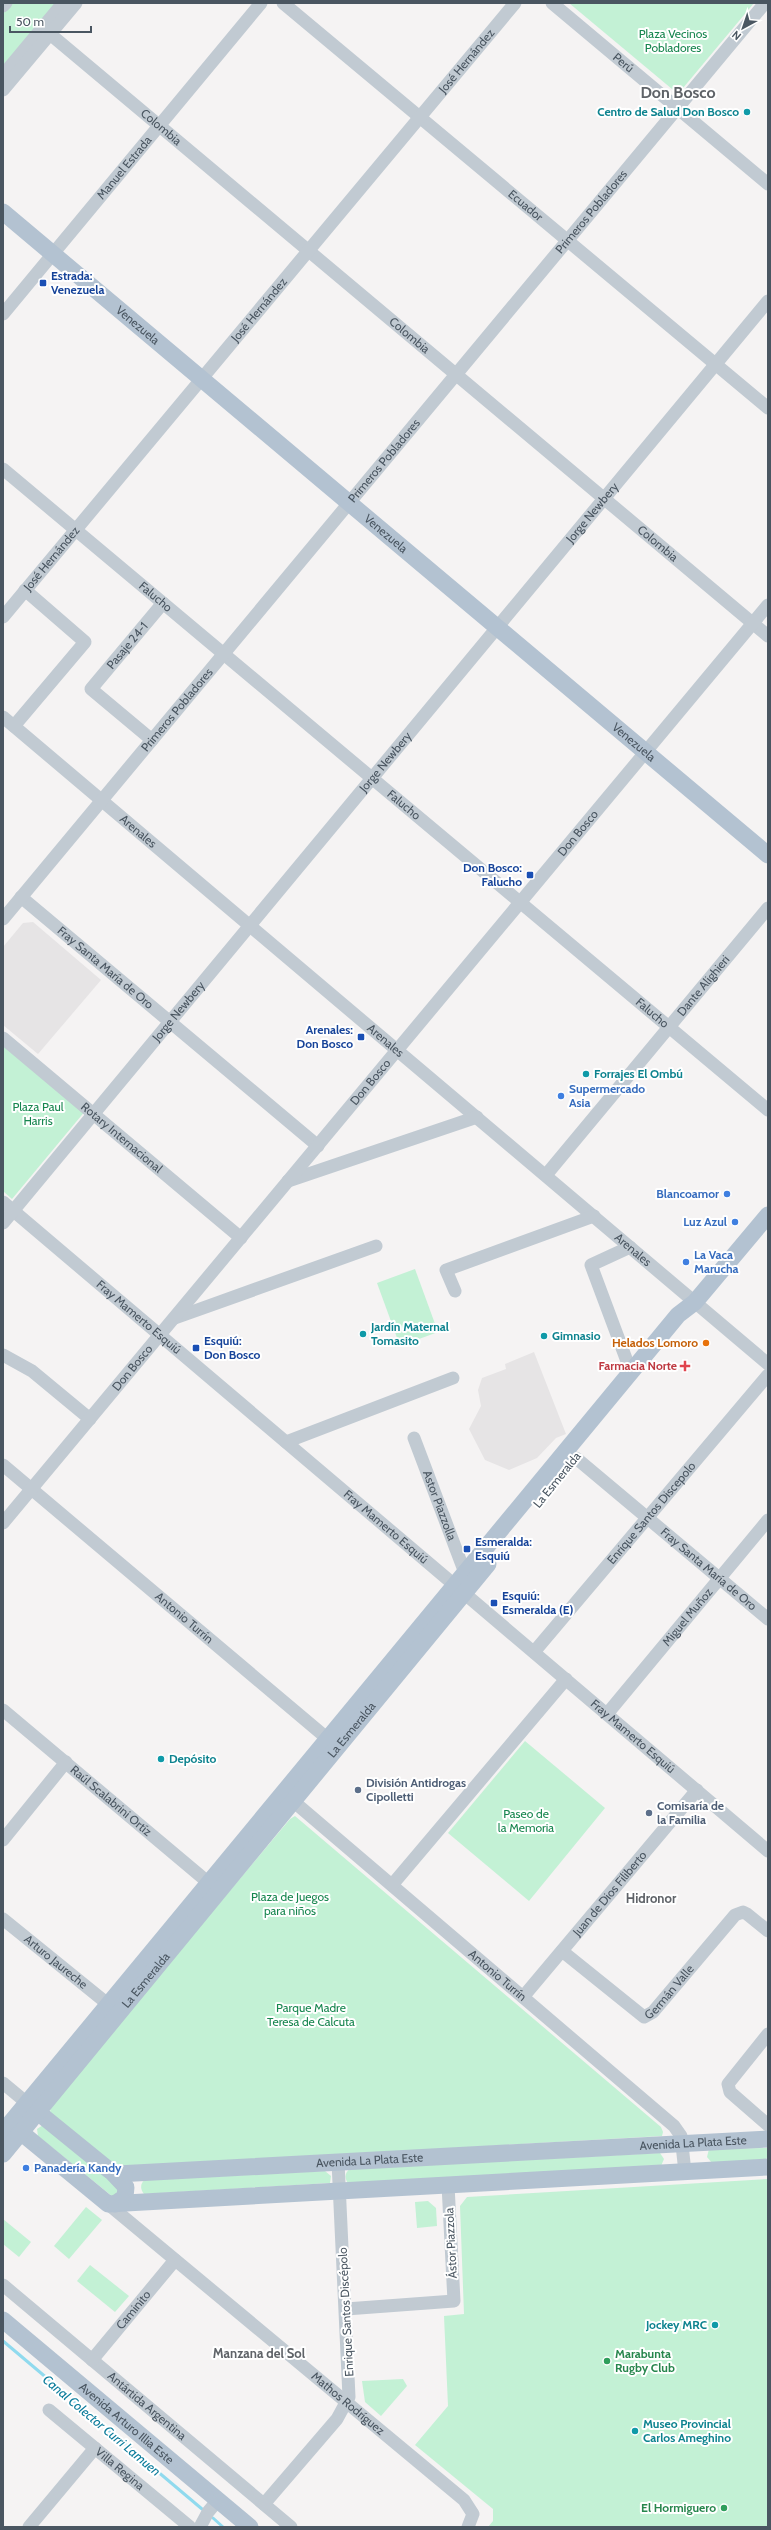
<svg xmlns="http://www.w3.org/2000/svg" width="771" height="2530" font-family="Cabin,sans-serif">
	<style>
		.education { fill: #e6e4e5 }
		.green { fill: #c3f1d5 }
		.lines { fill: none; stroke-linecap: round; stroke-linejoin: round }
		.stream { stroke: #90daee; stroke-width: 3 }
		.minor { stroke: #c1cad2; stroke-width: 13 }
		.major { stroke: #b3c2d1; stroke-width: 17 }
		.culture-dot { fill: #0f9aa8; stroke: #fff; stroke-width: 1.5 }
		.transit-dot { fill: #1a4fb4; stroke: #fff; stroke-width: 1.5 }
		.shop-dot { fill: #3f7fe0; stroke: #fff; stroke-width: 1.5 }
		.food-dot { fill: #e8710a; stroke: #fff; stroke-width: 1.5 }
		.health-dot { fill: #e0444e; stroke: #fff; stroke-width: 1.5 }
		.service-dot { fill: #5c6f8a; stroke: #fff; stroke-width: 1.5 }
		.leisure-dot { fill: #2e9e5b; stroke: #fff; stroke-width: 1.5 }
		.labels { text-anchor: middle; stroke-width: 4; stroke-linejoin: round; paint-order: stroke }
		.park-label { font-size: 12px; fill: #17864f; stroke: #fff }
		.street-label { font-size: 12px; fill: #4a5661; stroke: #fff }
		.culture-label { font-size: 12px; font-weight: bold; fill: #0d838f; stroke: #fff; text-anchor: start }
		.transit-label { font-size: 12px; font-weight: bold; fill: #164399; stroke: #fff; text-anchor: start }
		.shop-label { font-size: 12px; font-weight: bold; fill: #366cbe; stroke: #fff; text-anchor: start }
		.food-label { font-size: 12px; font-weight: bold; fill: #c56008; stroke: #fff; text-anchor: end }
		.health-label { font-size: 12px; font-weight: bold; fill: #be3a42; stroke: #fff; text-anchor: end }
		.service-label { font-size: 12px; font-weight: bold; fill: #4e5e75; stroke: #fff; text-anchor: start }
		.leisure-label { font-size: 12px; font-weight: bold; fill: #27864d; stroke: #fff; text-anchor: start }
		.neighbourhood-label { font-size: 13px; font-weight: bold; fill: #5f6368; stroke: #fff }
		.water-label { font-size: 13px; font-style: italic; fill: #0c7c9b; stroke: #fff }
		.district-label { font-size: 16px; font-weight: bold; fill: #5f6368; stroke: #fff }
	</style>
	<rect width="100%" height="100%" fill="#f5f3f3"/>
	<!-- education -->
	<g class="education">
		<path d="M33 922 101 980 38 1054 3 1025V947L23 923Z"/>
		<path d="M534 1352 566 1434 556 1438 537 1458 509 1470 485 1460 469 1429 481 1406 478 1390 482 1378 506 1369 505 1364Z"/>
	</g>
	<!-- green -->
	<g class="green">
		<path d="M3 3H72L3 85Z"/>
		<path d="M569 3H754L678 94Z"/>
		<path d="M3 1040 86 1110 12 1199 3 1191Z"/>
		<path d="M415 1269 438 1332 400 1346 377 1283Z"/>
		<path d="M525 1741 605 1808 529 1901 448 1833Z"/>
		<path d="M295 1816 661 2127 663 2132 662 2136 124 2167 115 2165 50 2113 51 2104 290 1819Z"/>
		<path d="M43 2125 120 2189 113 2197 38 2136 37 2129Z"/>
		<path d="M767 2148 768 2156 766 2159 712 2163 707 2157 709 2149Z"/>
		<path d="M660 2153 664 2159 661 2166 348 2183C344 2178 345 2172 350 2169Z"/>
		<path d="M325 2171 331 2176 330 2183 144 2194C140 2189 140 2183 145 2180Z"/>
		<path d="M768 2179V2527H488L493 2521V2509L415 2445 448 2406 444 2316 464 2314 460 2206 467 2197Z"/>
		<path d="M428 2201 436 2208 437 2226 417 2228 415 2202Z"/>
		<path d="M86 2207 102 2220 69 2259 54 2246Z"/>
		<path d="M3 2219 31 2242 19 2257 3 2244Z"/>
		<path d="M90 2265 129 2296 115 2312 77 2281Z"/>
		<path d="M403 2379 407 2386 381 2416 365 2402 362 2381Z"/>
	</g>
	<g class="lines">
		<!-- stream -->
		<g class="stream">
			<path d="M3 2341 202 2509"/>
			<path d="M213 2518 223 2527"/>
		</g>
		<!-- minor -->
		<g class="minor">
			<path id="s1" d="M283 3 768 408"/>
			<path id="s2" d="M552 3 768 184"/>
			<path d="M3 6 6 3"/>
			<path id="s3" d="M50 34 768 636"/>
			<path d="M3 75 63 3"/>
			<path d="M3 90 76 3"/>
			<path id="s4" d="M3 314 261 3"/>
			<path id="s5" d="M3 469 768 1110"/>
			<path id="s6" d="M3 617 515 3"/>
			<path id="s7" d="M3 717 768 1364"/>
			<path d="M14 726 85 642 25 590"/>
			<path id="s8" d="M152 740 91 689 163 603"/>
			<path id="s9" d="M21 897 318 1146"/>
			<path id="s10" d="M3 919 765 3"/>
			<path id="s11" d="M3 1038 241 1238"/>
			<path id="s12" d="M546 1175 768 908"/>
			<path d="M288 1181 477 1117"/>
			<path id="s13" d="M3 1202 768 1851"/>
			<path id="s14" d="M3 1223 768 301"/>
			<path d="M630 1247 591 1265 631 1372"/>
			<path d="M455 1291 446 1270 594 1216"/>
			<path d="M175 1318 376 1246"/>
			<path d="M3 1355 32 1371 90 1419"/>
			<path id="s15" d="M414 1438 465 1573"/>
			<path d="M286 1442 453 1378"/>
			<path id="s16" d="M576 1458 768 1619"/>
			<path id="s17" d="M3 1465 335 1745"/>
			<path id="s18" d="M3 1523 768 605"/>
			<path id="s19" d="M534 1652 768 1375"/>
			<path id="s20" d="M3 1710 216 1889"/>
			<path id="s21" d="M607 1714 768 1520"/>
			<path id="s22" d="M286 1795 674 2126 681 2136 685 2172"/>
			<path d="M3 1840 66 1762"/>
			<path d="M392 1885 566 1679"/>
			<path id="s23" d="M3 1919 109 2005"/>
			<path id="s24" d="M562 1951 644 2017 653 2012 735 1915 743 1912 747 1914 768 1931"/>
			<path id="s25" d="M523 1997 697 1790"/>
			<path d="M768 2034 728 2084 730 2092 768 2125"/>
			<path d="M3 2083 27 2103"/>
			<path id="s26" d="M108 2204 464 2500 473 2514 468 2527"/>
			<path id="s27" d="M3 2285 291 2527"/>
			<path d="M346 2309 454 2301 448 2185"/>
			<path id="s28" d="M92 2360 175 2260"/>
			<path id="s29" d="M49 2410 190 2527"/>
			<path d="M264 2504 337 2419 349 2397 338 2162"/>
			<path d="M29 2527 95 2448"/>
			<path d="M200 2527 208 2512 218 2500"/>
		</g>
		<!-- major -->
		<g class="major">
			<path id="s30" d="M3 212 768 855"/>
			<path id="s31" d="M29 2105 109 2170 117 2174 768 2139"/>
			<path d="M12 2125 108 2204 768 2167"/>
			<path d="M3 2132 678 1315 695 1302 768 1215"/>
			<path id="s32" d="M3 2154 488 1564"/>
			<path d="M110 2170 126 2187 125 2197 115 2204"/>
			<path id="s33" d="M3 2320 250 2527"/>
		</g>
	</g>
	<!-- markers -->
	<g class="culture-dot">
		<circle cx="747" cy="112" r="4"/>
		<circle cx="586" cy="1074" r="4"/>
		<circle cx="363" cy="1334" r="4"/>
		<circle cx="544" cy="1336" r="4"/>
		<circle cx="161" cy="1759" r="4"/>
		<circle cx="715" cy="2325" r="4"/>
		<circle cx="635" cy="2431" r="4"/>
	</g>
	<g class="transit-dot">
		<rect x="39" y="279" width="8" height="8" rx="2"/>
		<rect x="526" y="871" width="8" height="8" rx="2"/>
		<rect x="357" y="1033" width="8" height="8" rx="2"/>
		<rect x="192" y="1344" width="8" height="8" rx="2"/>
		<rect x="463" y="1545" width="8" height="8" rx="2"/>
		<rect x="490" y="1599" width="8" height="8" rx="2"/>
	</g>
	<g class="shop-dot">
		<circle cx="561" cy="1096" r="4"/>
		<circle cx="727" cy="1194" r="4"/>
		<circle cx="735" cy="1222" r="4"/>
		<circle cx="686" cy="1262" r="4"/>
		<circle cx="26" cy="2168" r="4"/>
	</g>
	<circle class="food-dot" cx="706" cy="1343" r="4"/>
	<path class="health-dot" d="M683 1360h4v4h4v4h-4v4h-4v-4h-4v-4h4z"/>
	<g class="service-dot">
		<circle cx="358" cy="1790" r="4"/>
		<circle cx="649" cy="1813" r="4"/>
	</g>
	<g class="leisure-dot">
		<circle cx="607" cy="2361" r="4"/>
		<circle cx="724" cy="2508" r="4"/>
	</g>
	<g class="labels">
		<!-- park labels -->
		<g class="park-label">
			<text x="673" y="38">Plaza Vecinos<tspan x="673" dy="14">Pobladores</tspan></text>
			<text x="38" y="1111">Plaza Paul<tspan x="38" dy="14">Harris</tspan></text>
			<text x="526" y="1818">Paseo de<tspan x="526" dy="14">la Memoria</tspan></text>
			<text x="290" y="1901">Plaza de Juegos<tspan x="290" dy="14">para niños</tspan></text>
			<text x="311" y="2012">Parque Madre<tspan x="311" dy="14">Teresa de Calcuta</tspan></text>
		</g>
		<!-- street labels -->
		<g class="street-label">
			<text dy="4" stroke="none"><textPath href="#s6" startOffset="724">José Hernández</textPath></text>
			<text dy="4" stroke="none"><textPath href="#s2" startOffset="93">Perú</textPath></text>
			<text dy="4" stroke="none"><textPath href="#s3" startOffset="145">Colombia</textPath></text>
			<text dy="4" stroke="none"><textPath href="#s4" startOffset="190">Manuel Estrada</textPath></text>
			<text dy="4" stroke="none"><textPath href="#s1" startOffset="316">Ecuador</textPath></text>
			<text dy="4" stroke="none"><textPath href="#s10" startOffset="920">Primeros Pobladores</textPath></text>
			<text dy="4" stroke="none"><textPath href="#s6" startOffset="400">José Hernández</textPath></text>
			<text dy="4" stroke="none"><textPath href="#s30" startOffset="176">Venezuela</textPath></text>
			<text dy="4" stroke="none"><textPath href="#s3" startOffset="469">Colombia</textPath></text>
			<text dy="4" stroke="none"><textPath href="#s10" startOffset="596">Primeros Pobladores</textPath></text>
			<text dy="4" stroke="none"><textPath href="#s14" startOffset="923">Jorge Newbery</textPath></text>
			<text dy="4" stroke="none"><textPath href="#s30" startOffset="500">Venezuela</textPath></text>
			<text dy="4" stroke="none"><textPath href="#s3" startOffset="793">Colombia</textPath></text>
			<text dy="4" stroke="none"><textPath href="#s6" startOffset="76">José Hernández</textPath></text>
			<text dy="4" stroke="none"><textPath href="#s5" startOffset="199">Falucho</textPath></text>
			<text dy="4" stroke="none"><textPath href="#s8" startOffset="136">Pasaje 24-1</textPath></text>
			<text dy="4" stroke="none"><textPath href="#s10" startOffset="272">Primeros Pobladores</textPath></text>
			<text dy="4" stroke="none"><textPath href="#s30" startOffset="824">Venezuela</textPath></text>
			<text dy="4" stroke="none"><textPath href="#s14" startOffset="599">Jorge Newbery</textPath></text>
			<text dy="4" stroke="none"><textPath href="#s5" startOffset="523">Falucho</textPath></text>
			<text dy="4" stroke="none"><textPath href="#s7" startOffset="177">Arenales</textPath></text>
			<text dy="4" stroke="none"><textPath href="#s18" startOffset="898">Don Bosco</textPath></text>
			<text dy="4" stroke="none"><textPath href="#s9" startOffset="110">Fray Santa María de Oro</textPath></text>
			<text dy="4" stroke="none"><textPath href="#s12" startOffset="246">Dante Alighieri</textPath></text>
			<text dy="4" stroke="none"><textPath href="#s14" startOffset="275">Jorge Newbery</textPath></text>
			<text dy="4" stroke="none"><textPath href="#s5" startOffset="847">Falucho</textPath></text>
			<text dy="4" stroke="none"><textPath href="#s7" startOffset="501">Arenales</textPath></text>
			<text dy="4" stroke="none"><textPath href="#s18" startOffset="574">Don Bosco</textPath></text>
			<text dy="4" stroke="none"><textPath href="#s11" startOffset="155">Rotary Internacional</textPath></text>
			<text dy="4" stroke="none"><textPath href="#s7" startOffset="825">Arenales</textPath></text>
			<text dy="4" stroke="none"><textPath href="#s13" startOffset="178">Fray Mamerto Esquiú</textPath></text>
			<text dy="4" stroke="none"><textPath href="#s18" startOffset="202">Don Bosco</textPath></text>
			<text transform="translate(557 1480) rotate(-51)" y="4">La Esmeralda</text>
			<text dy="4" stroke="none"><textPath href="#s15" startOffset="72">Astor Piazzolla</textPath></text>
			<text dy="4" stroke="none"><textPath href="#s19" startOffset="182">Enrique Santos Discepolo</textPath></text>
			<text dy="4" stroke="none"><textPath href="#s13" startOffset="502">Fray Mamerto Esquiú</textPath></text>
			<text dy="4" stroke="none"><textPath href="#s16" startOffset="173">Fray Santa María de Oro</textPath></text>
			<text dy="4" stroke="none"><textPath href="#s21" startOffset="126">Miguel Muñoz</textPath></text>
			<text dy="4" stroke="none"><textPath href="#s17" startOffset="237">Antonio Turrín</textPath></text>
			<text dy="4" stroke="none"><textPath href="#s32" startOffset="549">La Esmeralda</textPath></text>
			<text dy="4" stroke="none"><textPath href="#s13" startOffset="826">Fray Mamerto Esquiú</textPath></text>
			<text dy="4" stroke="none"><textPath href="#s20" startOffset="141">Raúl Scalabrini Ortíz</textPath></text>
			<text dy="4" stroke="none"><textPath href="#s25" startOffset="135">Juan de Dios Filiberto</textPath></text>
			<text dy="4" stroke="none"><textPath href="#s23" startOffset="68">Arturo Jaureche</textPath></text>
			<text dy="4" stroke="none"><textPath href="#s22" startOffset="278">Antonio Turrín</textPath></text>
			<text dy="4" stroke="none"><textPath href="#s32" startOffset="225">La Esmeralda</textPath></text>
			<text dy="4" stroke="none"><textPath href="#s24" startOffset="141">Germán Valle</textPath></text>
			<text dy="4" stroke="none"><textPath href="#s31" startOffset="689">Avenida La Plata Este</textPath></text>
			<text dy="4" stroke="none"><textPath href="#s31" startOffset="365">Avenida La Plata Este</textPath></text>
			<text transform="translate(451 2243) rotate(-93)" y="4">Ástor Piazzola</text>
			<text dy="4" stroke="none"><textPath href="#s28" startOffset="65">Caminito</textPath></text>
			<text transform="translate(346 2312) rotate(-93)" y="4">Enrique Santos Discépolo</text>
			<text dy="4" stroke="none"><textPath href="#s26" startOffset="312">Mathos Rodríguez</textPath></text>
			<text dy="4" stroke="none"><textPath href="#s27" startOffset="188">Antártida Argentina</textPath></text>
			<text dy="4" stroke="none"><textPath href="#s33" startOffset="161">Avenida Arturo Illia Este</textPath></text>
			<text dy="4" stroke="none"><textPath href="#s29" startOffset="92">Villa Regina</textPath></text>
		</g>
		<!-- culture labels -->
		<g class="culture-label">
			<text x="739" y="116" text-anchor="end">Centro de Salud Don Bosco</text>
			<text x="594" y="1078">Forrajes El Ombú</text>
			<text x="371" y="1331">Jardín Maternal<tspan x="371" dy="14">Tomasito</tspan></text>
			<text x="552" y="1340">Gimnasio</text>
			<text x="169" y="1763">Depósito</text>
			<text x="707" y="2329" text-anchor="end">Jockey MRC</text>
			<text x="643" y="2428">Museo Provincial<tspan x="643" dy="14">Carlos Ameghino</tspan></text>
		</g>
		<!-- transit labels -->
		<g class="transit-label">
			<text x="51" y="280">Estrada:<tspan x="51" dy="14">Venezuela</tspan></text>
			<text x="522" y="872" text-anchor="end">Don Bosco:<tspan x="522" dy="14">Falucho</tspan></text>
			<text x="353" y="1034" text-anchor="end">Arenales:<tspan x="353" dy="14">Don Bosco</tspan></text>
			<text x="204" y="1345">Esquiú:<tspan x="204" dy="14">Don Bosco</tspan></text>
			<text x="475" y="1546">Esmeralda:<tspan x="475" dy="14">Esquiú</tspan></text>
			<text x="502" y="1600">Esquiú:<tspan x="502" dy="14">Esmeralda (E)</tspan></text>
		</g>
		<!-- shop labels -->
		<g class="shop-label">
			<text x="569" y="1093">Supermercado<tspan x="569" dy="14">Asia</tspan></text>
			<text x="719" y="1198" text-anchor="end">Blancoamor</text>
			<text x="727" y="1226" text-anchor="end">Luz Azul</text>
			<text x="694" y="1259">La Vaca<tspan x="694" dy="14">Marucha</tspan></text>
			<text x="34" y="2172">Panadería Kandy</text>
		</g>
		<!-- food labels -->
		<g class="food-label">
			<text x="698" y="1347">Helados Lomoro</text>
		</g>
		<!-- health labels -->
		<g class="health-label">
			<text x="677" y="1370">Farmacia Norte</text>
		</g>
		<!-- service labels -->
		<g class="service-label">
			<text x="366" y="1787">División Antidrogas<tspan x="366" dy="14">Cipolletti</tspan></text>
			<text x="657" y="1810">Comisaría de<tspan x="657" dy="14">la Familia</tspan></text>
		</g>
		<!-- leisure labels -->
		<g class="leisure-label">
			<text x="615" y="2358">Marabunta<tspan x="615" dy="14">Rugby Club</tspan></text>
			<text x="716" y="2512" text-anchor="end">El Hormiguero</text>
		</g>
		<!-- neighbourhood labels -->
		<g class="neighbourhood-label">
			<text x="651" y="1903">Hidronor</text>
			<text x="259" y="2358">Manzana del Sol</text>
		</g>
		<!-- water labels -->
		<g class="water-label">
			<text transform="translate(102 2425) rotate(40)" y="5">Canal Colector Curri Lamuen</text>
		</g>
		<!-- district labels -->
		<g class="district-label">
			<text x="678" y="98">Don Bosco</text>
		</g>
	</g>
	<!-- border -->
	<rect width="771" height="2530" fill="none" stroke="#4a5661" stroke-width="8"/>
	<!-- north arrow -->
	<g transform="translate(743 28) rotate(220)" stroke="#ffffff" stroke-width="3" paint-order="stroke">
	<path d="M0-3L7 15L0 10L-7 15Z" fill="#4a5661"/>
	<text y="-6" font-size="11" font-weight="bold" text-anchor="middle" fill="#4a5661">N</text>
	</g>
	<!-- scale -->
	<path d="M10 26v6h81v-6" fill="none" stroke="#4a5661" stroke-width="2"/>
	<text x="16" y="26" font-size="12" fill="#4a5661" stroke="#ffffff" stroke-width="3" paint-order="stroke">50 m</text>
</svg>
